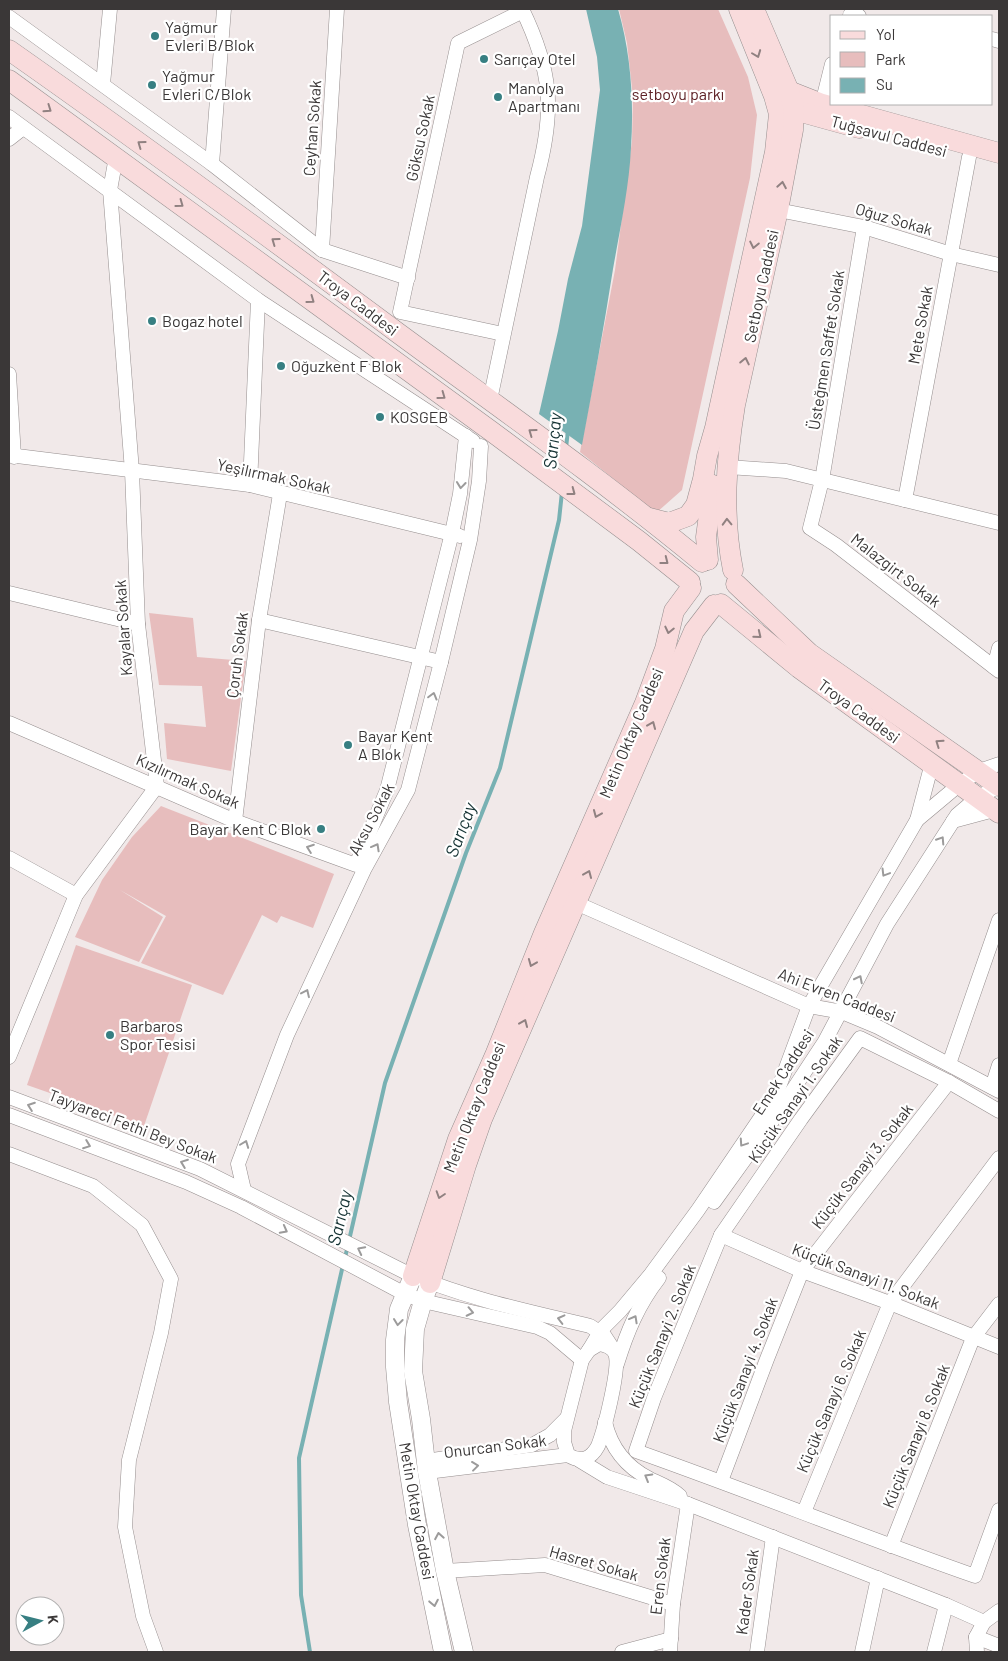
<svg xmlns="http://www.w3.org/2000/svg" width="1008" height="1661" font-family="Barlow,sans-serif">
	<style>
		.green { fill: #e7bdbd }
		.water { fill: #78b1b3 }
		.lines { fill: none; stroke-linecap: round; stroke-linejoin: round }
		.stream { stroke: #78b1b3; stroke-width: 4 }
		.minor-casing { stroke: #958e8e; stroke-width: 15 }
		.tertiary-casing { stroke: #958e8e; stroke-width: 19 }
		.secondary-casing { stroke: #958e8e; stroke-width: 21 }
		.minor { stroke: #fff; stroke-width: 14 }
		.tertiary { stroke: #fff; stroke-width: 18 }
		.secondary { stroke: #f9dbdc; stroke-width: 20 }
		.oneway { stroke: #908181 }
		.oneway2 { stroke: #9c9b9b }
		.poi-dot { fill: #377f82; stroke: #fff; stroke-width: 2 }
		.labels { text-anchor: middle; stroke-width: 4.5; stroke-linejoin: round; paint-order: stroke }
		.poi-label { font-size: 16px; fill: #3a3737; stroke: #fff; text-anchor: start }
		.park-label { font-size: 16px; fill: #5e2126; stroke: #fff }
		.street-label { font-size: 16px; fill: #3a3737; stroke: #fff }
		.water-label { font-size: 18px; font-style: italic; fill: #143233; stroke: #fff }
	</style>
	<rect width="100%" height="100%" fill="#f1e9e9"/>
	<!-- green -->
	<g class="green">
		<path d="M619 9H718L748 77 757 115 750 178 682 490 656 513 580 452 615 270 632 141 633 97 627 43Z"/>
		<path d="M149 613 193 618 197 657 246 661 231 771 167 759 164 723 206 727 202 686 159 685Z"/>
		<path d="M161 806 334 874 313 928 281 916 277 923 262 915 223 995 141 963 166 916 120 890 163 917 139 962 75 937 102 880 132 837Z"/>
		<path d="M76 945 192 985 144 1126 27 1085Z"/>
	</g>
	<!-- water -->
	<path class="water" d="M586 9H618C631 54 634 101 631 148 629 188 620 229 613 269 604 327 593 386 582 445L539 414 558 331 568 279 582 226 600 90 597 57Z"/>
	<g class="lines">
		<!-- stream -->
		<g class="stream">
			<path d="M566 448 568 430"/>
			<path d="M345 1258 385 1083 466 853 500 768 559 520 562 492"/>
			<path d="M310 1652 301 1595 299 1458 343 1265"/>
		</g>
		<defs>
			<g id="minor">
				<path d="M850 15 859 16"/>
				<path d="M9 17 212 164 322 250 408 278"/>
				<path d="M992 39 999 41"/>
				<path d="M103 84 110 9"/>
				<path d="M822 104 832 64"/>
				<path d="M9 117 258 300 473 441"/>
				<path d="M9 139 23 128"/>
				<path d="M212 164 224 9"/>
				<path d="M778 210 864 227 951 254 999 265"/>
				<path d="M864 227 822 480 810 528 836 545 999 671"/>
				<path d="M322 250 337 9"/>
				<path d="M503 334 400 312 458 43 523 11"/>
				<path d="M9 374 14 457"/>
				<path d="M490 400 537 177C555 110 552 71 522 9"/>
				<path d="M9 455 250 485 460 536"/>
				<path d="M728 467 786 471 999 523"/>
				<path d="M250 485 258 300"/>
				<path d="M905 500 969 157"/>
				<path d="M9 593 138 624"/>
				<path d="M259 620 441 662"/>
				<path d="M994 667 999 648"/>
				<path d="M9 723 235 821 356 865 387 790 452 533 460 494 466 436"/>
				<path d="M917 820 932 763"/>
				<path d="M235 821 259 620 280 494"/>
				<path d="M953 821 994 810"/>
				<path d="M9 858 76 895"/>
				<path d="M576 903 809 1006 842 1012 878 1027 999 1091"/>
				<path d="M9 1057 76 895 157 786 138 624 132 471 110 190 116 157"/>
				<path d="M949 1064 999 920"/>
				<path d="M992 1087 999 1065"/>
				<path d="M9 1097 200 1169 405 1272C464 1298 527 1311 590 1326L604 1335 615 1352"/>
				<path d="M999 1111 949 1082 860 1038 801 1119 721 1235 654 1398 636 1451C749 1491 861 1536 975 1576L999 1510"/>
				<path d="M9 1115 186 1182 241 1207 405 1294 423 1301 537 1327 550 1333 582 1360"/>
				<path d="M9 1154 93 1186 142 1225 171 1279 161 1333 129 1460 125 1527 143 1616 156 1652"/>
				<path d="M244 1190 238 1164 287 1035 364 870 408 790 441 662 470 540 479 481 481 446"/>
				<path d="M714 1202 773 1120 825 1041 887 924 957 815 977 798 999 786"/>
				<path d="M721 1235 802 1271 890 1303 999 1347"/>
				<path d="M599 1344C606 1345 612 1347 615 1353 621 1366 604 1431 598 1446 591 1459 581 1463 568 1455L564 1442V1431L582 1360 589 1350Z"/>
				<path d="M589 1350 601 1330 620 1311 651 1274 698 1210 776 1095 809 1006 917 820 960 784 979 771 999 764"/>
				<path d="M617 1364C627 1332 638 1305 659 1278"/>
				<path d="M605 1422C611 1448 626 1467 650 1479 661 1484 672 1488 680 1496"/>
				<path d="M579 1460 607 1477 688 1504 946 1605 984 1622"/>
				<path d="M426 1461 532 1445 550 1435 566 1419"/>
				<path d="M427 1472 568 1455"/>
				<path d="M721 1481 767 1359 802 1271 949 1082"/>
				<path d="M804 1512 890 1303 999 1158"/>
				<path d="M891 1546 973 1338 999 1304"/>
				<path d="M445 1571 545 1565 673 1604"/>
				<path d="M999 1611 984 1622 976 1637 999 1646"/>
				<path d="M976 1637 977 1652"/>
				<path d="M622 1652 671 1639"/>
				<path d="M670 1652 673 1604 688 1504"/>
				<path d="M757 1652 773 1537"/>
				<path d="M862 1652 878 1578"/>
				<path d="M934 1652 946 1605"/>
			</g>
			<g id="tertiary">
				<path d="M413 1276 399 1309 395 1340V1367L398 1402 417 1525 443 1652"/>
				<path d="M430 1283 423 1301 415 1329 413 1371 421 1419 427 1472 445 1571 464 1652"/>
			</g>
			<g id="secondary">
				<path d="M9 50C140 142 269 237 398 333 500 408 604 481 702 562"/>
				<path d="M9 80 491 431 639 541 690 582"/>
				<path d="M781 94 789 91 822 104 999 153"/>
				<path d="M783 113 794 110 859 128"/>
				<path d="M649 518 669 523 688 516 696 505 703 479 707 456 715 428 775 152 779 114 774 96 739 9"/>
				<path d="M708 560 706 537 713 485"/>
				<path d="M733 570C722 515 726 460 735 405L778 210 793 130 794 110 789 91 754 9"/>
				<path d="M736 584 809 653 999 786"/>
				<path d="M721 604 799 668 999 813"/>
				<path d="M413 1276 458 1139 496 1053 544 933 645 703 665 649 674 611 691 588"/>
				<path d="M430 1283 466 1165 482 1119 694 631 714 605"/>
			</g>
		</defs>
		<!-- minor casing -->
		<use href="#minor" class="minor-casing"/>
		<!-- tertiary casing -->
		<use href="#tertiary" class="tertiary-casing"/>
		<!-- secondary casing -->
		<use href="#secondary" class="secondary-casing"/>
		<!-- minor -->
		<use href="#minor" class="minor"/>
		<!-- tertiary -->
		<use href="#tertiary" class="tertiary"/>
		<!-- secondary -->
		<use href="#secondary" class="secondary"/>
	</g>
	<!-- one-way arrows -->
	<defs><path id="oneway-chevron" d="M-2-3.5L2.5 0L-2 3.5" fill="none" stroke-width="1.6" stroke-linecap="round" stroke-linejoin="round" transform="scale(1.25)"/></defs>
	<g class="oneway">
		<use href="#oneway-chevron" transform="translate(757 54) rotate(69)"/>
		<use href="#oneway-chevron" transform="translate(48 109) rotate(35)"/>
		<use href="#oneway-chevron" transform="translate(141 144) rotate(-144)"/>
		<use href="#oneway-chevron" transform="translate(782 185) rotate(-80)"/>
		<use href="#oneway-chevron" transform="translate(180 204) rotate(36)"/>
		<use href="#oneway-chevron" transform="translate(275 241) rotate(-144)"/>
		<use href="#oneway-chevron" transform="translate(754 245) rotate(102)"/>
		<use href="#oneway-chevron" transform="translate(311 300) rotate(36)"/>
		<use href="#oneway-chevron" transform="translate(745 361) rotate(-78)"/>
		<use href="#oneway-chevron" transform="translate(442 396) rotate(36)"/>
		<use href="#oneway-chevron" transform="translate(532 432) rotate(-144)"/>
		<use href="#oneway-chevron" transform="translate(572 492) rotate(37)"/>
		<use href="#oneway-chevron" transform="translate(727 522) rotate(-92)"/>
		<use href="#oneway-chevron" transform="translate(665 561) rotate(38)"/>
		<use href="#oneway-chevron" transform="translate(669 630) rotate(103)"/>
		<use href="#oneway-chevron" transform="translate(758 635) rotate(39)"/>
		<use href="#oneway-chevron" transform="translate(652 725) rotate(-67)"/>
		<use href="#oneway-chevron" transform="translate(939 743) rotate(-145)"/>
		<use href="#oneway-chevron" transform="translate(597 814) rotate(113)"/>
		<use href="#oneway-chevron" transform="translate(588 874) rotate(-67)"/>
		<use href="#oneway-chevron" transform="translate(532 963) rotate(112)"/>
		<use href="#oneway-chevron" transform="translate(524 1023) rotate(-67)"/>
		<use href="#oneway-chevron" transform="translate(440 1195) rotate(108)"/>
	</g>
	<g class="oneway2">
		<use href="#oneway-chevron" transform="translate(461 485) rotate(96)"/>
		<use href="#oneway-chevron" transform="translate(433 696) rotate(-75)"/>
		<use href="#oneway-chevron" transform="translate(941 840) rotate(-57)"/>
		<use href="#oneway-chevron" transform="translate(376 847) rotate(-61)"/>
		<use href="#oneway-chevron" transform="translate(310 848) rotate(-160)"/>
		<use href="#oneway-chevron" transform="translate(885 873) rotate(121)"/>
		<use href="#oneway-chevron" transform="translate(859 979) rotate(-63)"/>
		<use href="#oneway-chevron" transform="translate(306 993) rotate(-65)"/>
		<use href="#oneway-chevron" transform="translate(31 1106) rotate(-160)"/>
		<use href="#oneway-chevron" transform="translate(743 1143) rotate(124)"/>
		<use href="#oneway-chevron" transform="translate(245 1144) rotate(-69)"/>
		<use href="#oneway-chevron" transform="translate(87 1145) rotate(21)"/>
		<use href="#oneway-chevron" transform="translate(184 1163) rotate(-159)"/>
		<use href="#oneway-chevron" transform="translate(284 1230) rotate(28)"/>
		<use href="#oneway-chevron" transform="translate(361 1250) rotate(-153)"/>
		<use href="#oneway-chevron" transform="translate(470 1312) rotate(12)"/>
		<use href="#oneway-chevron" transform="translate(561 1319) rotate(-166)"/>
		<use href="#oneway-chevron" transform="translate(634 1319) rotate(-61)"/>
		<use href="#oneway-chevron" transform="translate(398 1322) rotate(97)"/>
		<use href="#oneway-chevron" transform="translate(475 1466) rotate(-7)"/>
		<use href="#oneway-chevron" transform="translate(648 1477) rotate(-150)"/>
		<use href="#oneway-chevron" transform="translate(439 1536) rotate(-100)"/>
		<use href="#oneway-chevron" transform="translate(434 1603) rotate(79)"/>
	</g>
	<!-- markers -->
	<g class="poi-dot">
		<circle cx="155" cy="36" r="5"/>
		<circle cx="484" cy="59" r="5"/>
		<circle cx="152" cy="85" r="5"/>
		<circle cx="498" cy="97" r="5"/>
		<circle cx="152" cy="321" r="5"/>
		<circle cx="281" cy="366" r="5"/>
		<circle cx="380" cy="417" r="5"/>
		<circle cx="348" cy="745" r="5"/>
		<circle cx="321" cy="829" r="5"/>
		<circle cx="110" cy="1035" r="5"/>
	</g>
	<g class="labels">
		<!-- poi labels -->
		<g class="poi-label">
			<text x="165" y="33">Yağmur<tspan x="165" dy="18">Evleri B/Blok</tspan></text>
			<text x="494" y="65">Sarıçay Otel</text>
			<text x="162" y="82">Yağmur<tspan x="162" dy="18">Evleri C/Blok</tspan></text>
			<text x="508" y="94">Manolya<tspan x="508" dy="18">Apartmanı</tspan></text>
			<text x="162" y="327">Bogaz hotel</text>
			<text x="291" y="372">Oğuzkent F Blok</text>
			<text x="390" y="423">KOSGEB</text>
			<text x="358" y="742">Bayar Kent<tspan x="358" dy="18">A Blok</tspan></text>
			<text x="311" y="835" text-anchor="end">Bayar Kent C Blok</text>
			<text x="120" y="1032">Barbaros<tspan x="120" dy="18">Spor Tesisi</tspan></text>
		</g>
		<!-- park labels -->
		<g class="park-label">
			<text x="678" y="100">setboyu parkı</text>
		</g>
		<!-- street labels -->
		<g class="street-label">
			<text transform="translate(312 128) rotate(-86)" y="6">Ceyhan Sokak</text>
			<text transform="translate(889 136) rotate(15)" y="6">Tuğsavul Caddesi</text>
			<text transform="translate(420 138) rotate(-78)" y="6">Göksu Sokak</text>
			<text transform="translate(894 219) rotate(16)" y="6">Oğuz Sokak</text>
			<text transform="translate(761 286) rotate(-78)" y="6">Setboyu Caddesi</text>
			<text transform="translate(358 303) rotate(37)" y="6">Troya Caddesi</text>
			<text transform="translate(920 325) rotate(-80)" y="6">Mete Sokak</text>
			<text transform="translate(826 350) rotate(-81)" y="6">Üsteğmen Saffet Sokak</text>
			<text transform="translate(274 476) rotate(12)" y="6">Yeşilırmak Sokak</text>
			<text transform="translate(896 570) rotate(38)" y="6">Malazgirt Sokak</text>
			<text transform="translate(123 628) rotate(-94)" y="6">Kayalar Sokak</text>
			<text transform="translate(237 655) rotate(-83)" y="6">Çoruh Sokak</text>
			<text transform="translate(859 711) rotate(36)" y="6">Troya Caddesi</text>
			<text transform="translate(631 733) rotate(-67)" y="6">Metin Oktay Caddesi</text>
			<text transform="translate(188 781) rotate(24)" y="6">Kızılırmak Sokak</text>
			<text transform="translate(371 819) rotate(-62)" y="6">Aksu Sokak</text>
			<text transform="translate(837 995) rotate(21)" y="6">Ahi Evren Caddesi</text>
			<text transform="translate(783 1072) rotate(-57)" y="6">Emek Caddesi</text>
			<text transform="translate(795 1099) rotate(-55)" y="6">Küçük Sanayi 1. Sokak</text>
			<text transform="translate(474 1107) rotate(-68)" y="6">Metin Oktay Caddesi</text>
			<text transform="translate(133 1126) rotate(21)" y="6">Tayyareci Fethi Bey Sokak</text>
			<text transform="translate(862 1166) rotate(-52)" y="6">Küçük Sanayi 3. Sokak</text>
			<text transform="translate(866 1276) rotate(21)" y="6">Küçük Sanayi 11. Sokak</text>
			<text transform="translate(662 1336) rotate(-68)" y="6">Küçük Sanayi 2. Sokak</text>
			<text transform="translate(745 1370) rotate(-69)" y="6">Küçük Sanayi 4. Sokak</text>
			<text transform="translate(831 1401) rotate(-67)" y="6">Küçük Sanayi 6. Sokak</text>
			<text transform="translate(916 1436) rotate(-68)" y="6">Küçük Sanayi 8. Sokak</text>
			<text transform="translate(495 1446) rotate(-7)" y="6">Onurcan Sokak</text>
			<text transform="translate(417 1511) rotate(80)" y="6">Metin Oktay Caddesi</text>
			<text transform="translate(594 1563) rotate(16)" y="6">Hasret Sokak</text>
			<text transform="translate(660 1576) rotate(-83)" y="6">Eren Sokak</text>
			<text transform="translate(747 1592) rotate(-82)" y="6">Kader Sokak</text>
		</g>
		<!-- water labels -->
		<g class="water-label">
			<text transform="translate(553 441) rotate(-84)" y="6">Sarıçay</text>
			<text transform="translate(461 830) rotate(-69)" y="6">Sarıçay</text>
			<text transform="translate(340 1218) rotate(-77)" y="6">Sarıçay</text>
		</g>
	</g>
	<!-- border -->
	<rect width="1008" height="1661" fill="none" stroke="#3a3737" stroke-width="20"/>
	<!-- legend -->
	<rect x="830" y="15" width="162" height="90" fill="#ffffff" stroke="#b0afaf"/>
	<rect x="840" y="31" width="25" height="8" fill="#f9dbdc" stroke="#b0afaf"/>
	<text x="876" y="40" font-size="15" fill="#3a3737">Yol</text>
	<rect x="840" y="52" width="25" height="15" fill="#e7bdbd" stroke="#b0afaf"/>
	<text x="876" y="65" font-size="15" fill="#3a3737">Park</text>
	<rect x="840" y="78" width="25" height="15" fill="#78b1b3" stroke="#b0afaf"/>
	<text x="876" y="90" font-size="15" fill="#3a3737">Su</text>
	<!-- north arrow -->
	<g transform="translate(40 1621) rotate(83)"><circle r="24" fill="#ffffff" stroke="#b0afaf"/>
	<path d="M0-4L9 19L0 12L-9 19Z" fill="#377f82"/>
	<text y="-8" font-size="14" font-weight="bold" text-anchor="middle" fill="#3a3737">K</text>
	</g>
</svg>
